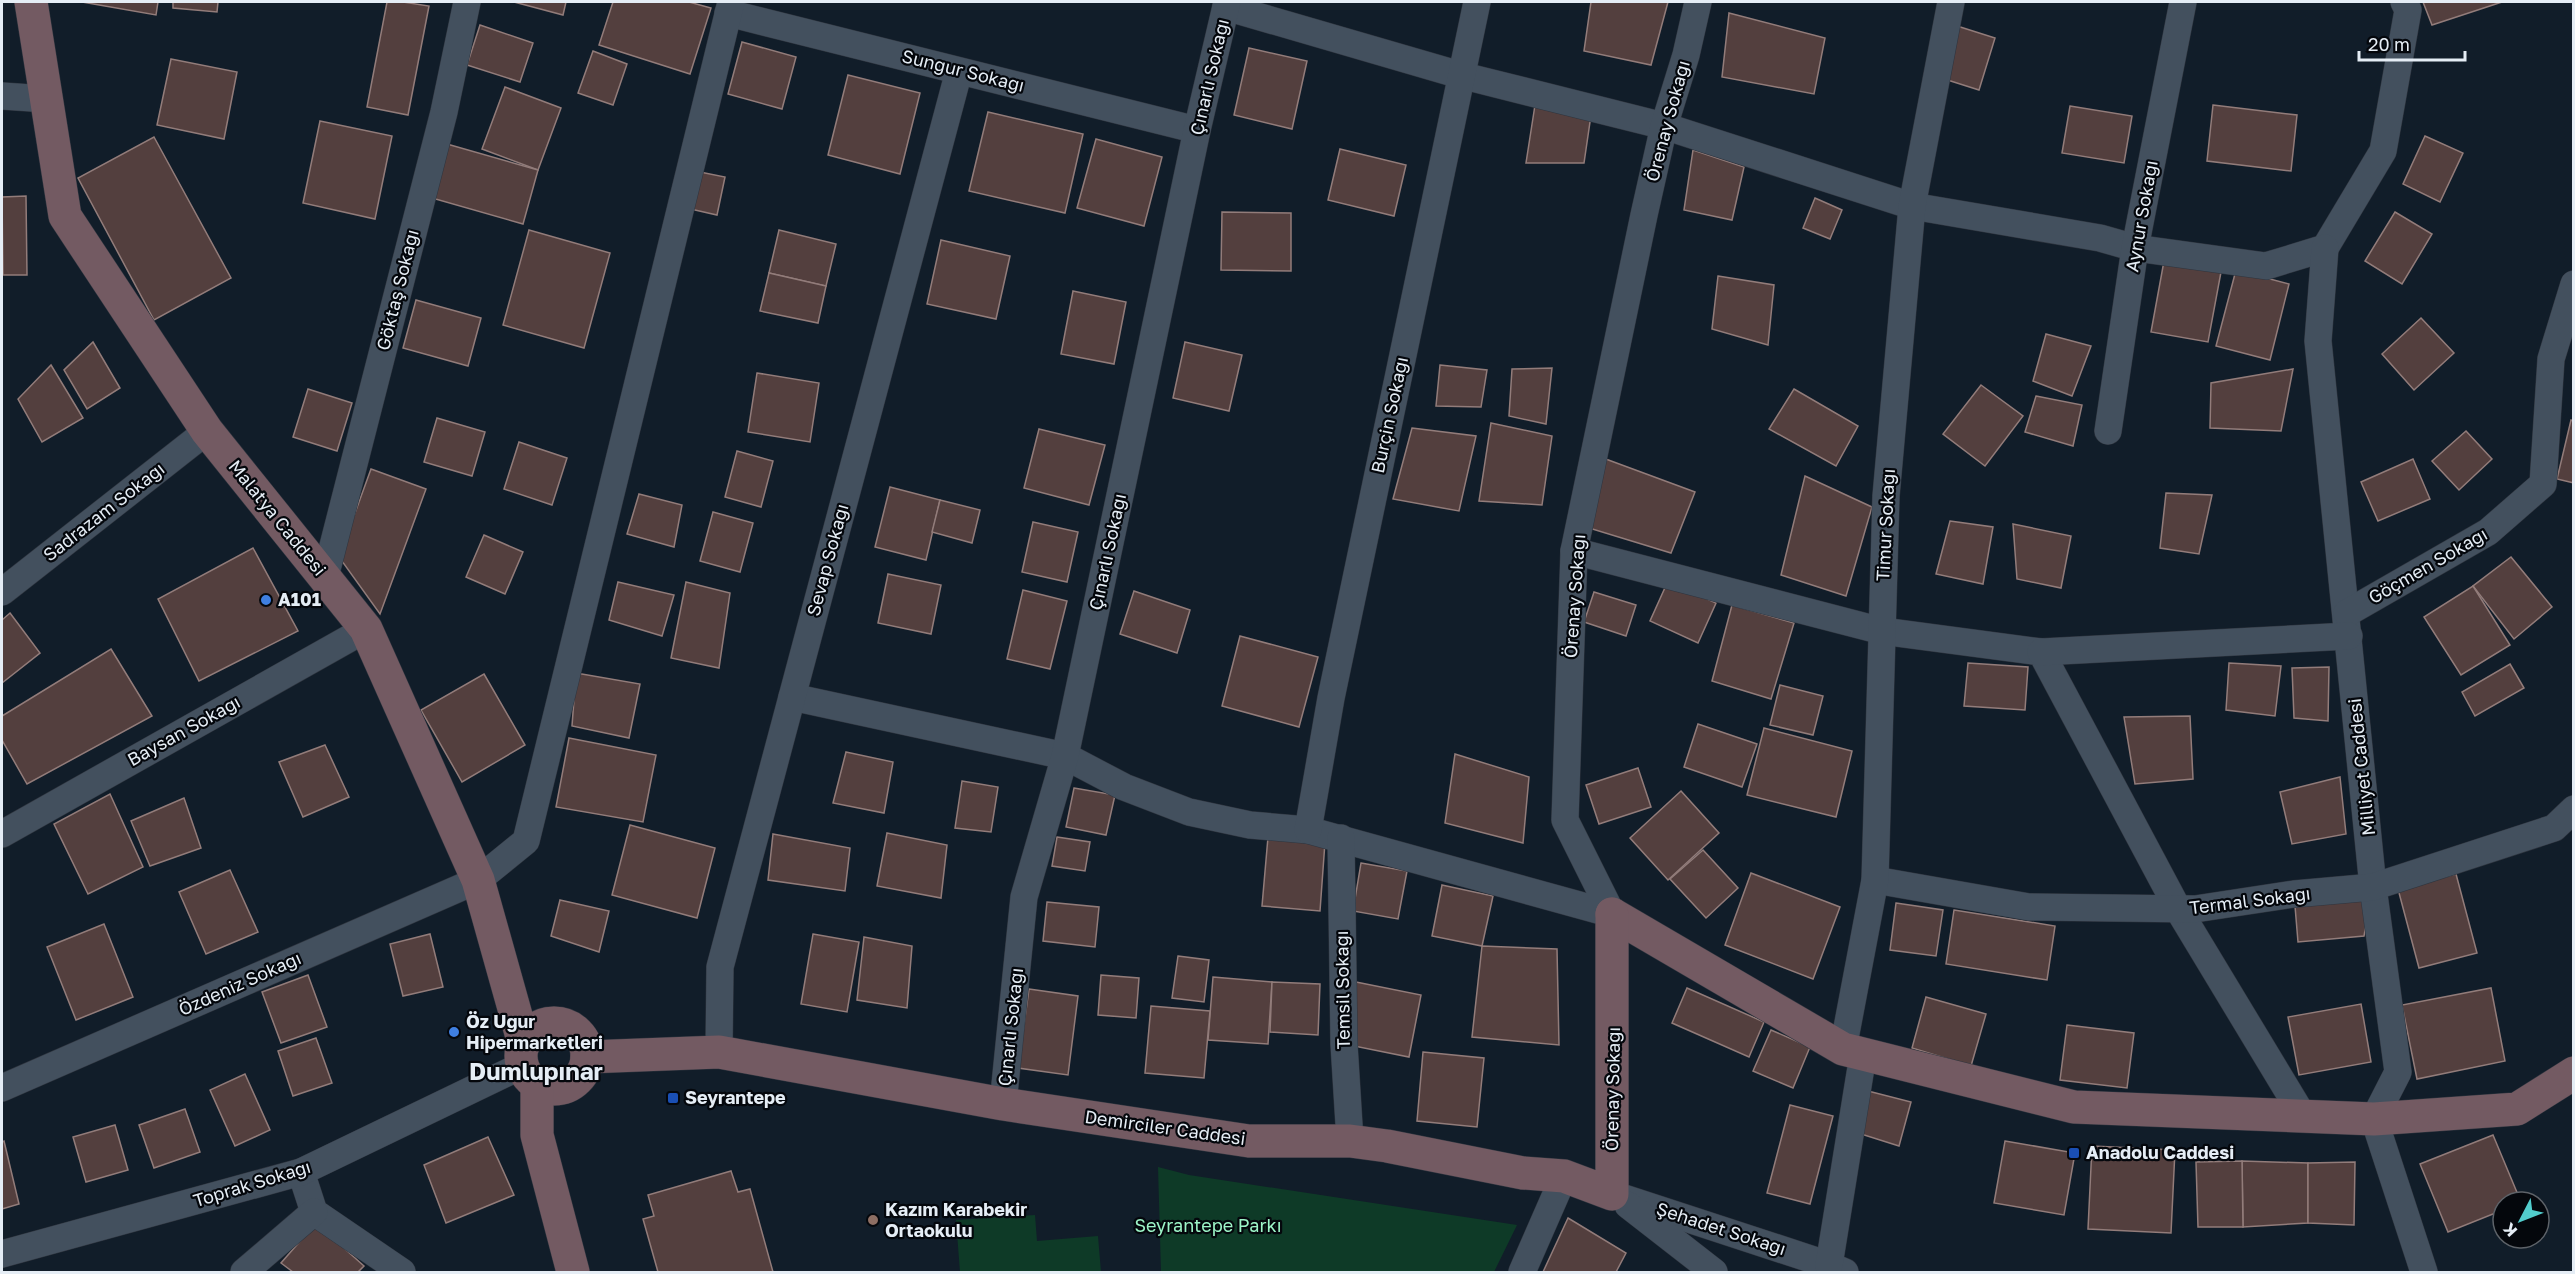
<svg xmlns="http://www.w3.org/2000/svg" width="2575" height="1274" font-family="'Golos Text',sans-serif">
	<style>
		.green { fill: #0e3a27 }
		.building { fill: #533f3e; stroke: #927c7a; stroke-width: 1.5 }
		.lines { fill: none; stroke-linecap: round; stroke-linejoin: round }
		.street-casing { stroke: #2f353f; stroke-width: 28 }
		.secondary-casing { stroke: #2f353f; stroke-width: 34 }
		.street { stroke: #43505e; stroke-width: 27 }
		.secondary { stroke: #735a62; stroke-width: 33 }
		.shop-dot { fill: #3f7fe0; stroke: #04070c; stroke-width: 2 }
		.transit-dot { fill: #1a4fb4; stroke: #04070c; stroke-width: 2 }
		.education-dot { fill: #8d6e63; stroke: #04070c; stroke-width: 2 }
		.labels { text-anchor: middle; stroke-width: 4.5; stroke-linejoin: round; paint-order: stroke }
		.street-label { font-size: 18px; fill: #e5edf5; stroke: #04070c }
		.poi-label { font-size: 18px; font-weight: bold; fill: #e5edf5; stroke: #04070c; text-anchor: start }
		.park-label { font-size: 18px; fill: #9df5c8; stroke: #04070c }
		.district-label { font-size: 24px; font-weight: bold; fill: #e5edf5; stroke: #04070c }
	</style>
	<rect width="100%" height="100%" fill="#111d29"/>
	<!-- green -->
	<g class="green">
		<path d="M1158 1167 1189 1175 1517 1225 1494 1272H1161Z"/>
		<path d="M1035 1215 1037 1241 1098 1236 1101 1272H960L956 1220Z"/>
	</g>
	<!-- building -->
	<g class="building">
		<path d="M82 2H158L156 15Z"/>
		<path d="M173 2H218L217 12 173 8Z"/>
		<path d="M387 2H403L429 6 408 115 367 107Z"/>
		<path d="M514 2H566L563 15Z"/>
		<path d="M613 2H689L711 8 690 74 599 45Z"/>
		<path d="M1591 2H1668L1651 65 1584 51Z"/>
		<path d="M2423 2H2502L2432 25Z"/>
		<path d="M1729 13 1825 38 1814 94 1722 77Z"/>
		<path d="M480 25 533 43 520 82 467 65Z"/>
		<path d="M1954 25 1995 38 1979 90 1938 77Z"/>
		<path d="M742 42 796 57 782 109 728 94Z"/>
		<path d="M1249 48 1307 61 1292 129 1234 115Z"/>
		<path d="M593 51 627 64 613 105 578 93Z"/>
		<path d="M171 59 237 72 224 139 157 125Z"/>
		<path d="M848 75 920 93 900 174 828 155Z"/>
		<path d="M505 87 561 108 538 170 482 149Z"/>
		<path d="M1535 105 1591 115 1584 163H1526Z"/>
		<path d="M2213 105 2297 115 2291 171 2207 161Z"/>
		<path d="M2070 106 2132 116 2124 163 2062 153Z"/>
		<path d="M988 112 1083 134 1065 213 969 191Z"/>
		<path d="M320 121 392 136 375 219 303 203Z"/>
		<path d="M2425 136 2463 153 2440 202 2403 184Z"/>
		<path d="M154 137 231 278 154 320 78 178Z"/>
		<path d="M1096 139 1162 157 1144 226 1077 208Z"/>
		<path d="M447 144 538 170 523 224 432 198Z"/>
		<path d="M1340 149 1406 165 1394 216 1328 200Z"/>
		<path d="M1693 150 1744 167 1732 220 1684 210Z"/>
		<path d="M695 171 725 177 717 215 686 208Z"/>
		<path d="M26 196 27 275H3L2 197Z"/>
		<path d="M1815 198 1842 210 1830 239 1803 228Z"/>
		<path d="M1222 212 1291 213V271L1221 270Z"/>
		<path d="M2395 212 2432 234 2402 284 2365 261Z"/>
		<path d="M529 230 610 253 584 348 503 325Z"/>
		<path d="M779 230 836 244 826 286 769 273Z"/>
		<path d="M941 240 1010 256 996 319 927 304Z"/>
		<path d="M2164 261 2221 272 2208 342 2151 332Z"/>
		<path d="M2236 270 2289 284 2270 360 2216 346Z"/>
		<path d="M769 273 826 286 818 323 760 311Z"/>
		<path d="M1718 276 1774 285 1768 345 1712 329Z"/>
		<path d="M1073 291 1126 302 1114 364 1061 354Z"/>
		<path d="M416 300 481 318 468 366 403 348Z"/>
		<path d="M2421 318 2454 353 2414 390 2382 354Z"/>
		<path d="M2046 334 2091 346 2072 396 2033 381Z"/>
		<path d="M93 342 120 388 87 409 64 370Z"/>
		<path d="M1185 342 1242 355 1229 411 1173 398Z"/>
		<path d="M51 365 83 418 42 442 18 399Z"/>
		<path d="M1440 365 1487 370 1481 407 1436 406Z"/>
		<path d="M1552 368 1546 424 1509 416 1512 369Z"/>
		<path d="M2293 369 2281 431 2210 428 2211 383Z"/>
		<path d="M757 373 819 383 810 442 748 432Z"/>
		<path d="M1981 385 2023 416 1985 466 1943 434Z"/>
		<path d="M308 389 352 403 337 451 293 437Z"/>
		<path d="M1794 389 1858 426 1836 466 1769 429Z"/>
		<path d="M2036 396 2082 405 2073 446 2025 432Z"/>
		<path d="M437 418 485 432 472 476 424 462Z"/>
		<path d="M2571 420 2574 421V483L2557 479Z"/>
		<path d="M1491 423 1552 436 1542 505 1479 501Z"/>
		<path d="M1412 428 1476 436 1459 511 1393 499Z"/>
		<path d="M1039 429 1105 445 1089 505 1024 488Z"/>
		<path d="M2466 431 2492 459 2459 490 2432 461Z"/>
		<path d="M519 442 567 458 552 505 504 489Z"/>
		<path d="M737 451 773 461 761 507 725 497Z"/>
		<path d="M1603 458 1695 492 1671 553 1589 528Z"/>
		<path d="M2413 459 2430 499 2378 521 2361 482Z"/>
		<path d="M371 469 426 489 380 614 339 557Z"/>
		<path d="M1805 476 1872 507 1846 596 1781 575Z"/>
		<path d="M890 487 940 500 926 560 875 547Z"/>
		<path d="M2166 493 2212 495 2199 554 2160 548Z"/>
		<path d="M639 494 682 505 674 547 627 534Z"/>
		<path d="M940 500 980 510 972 543 932 532Z"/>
		<path d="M713 512 753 523 740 572 700 561Z"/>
		<path d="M1950 521 1993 527 1983 584 1936 574Z"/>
		<path d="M1033 522 1078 532 1067 582 1022 572Z"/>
		<path d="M2013 524 2071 536 2061 588 2017 579Z"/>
		<path d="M484 535 523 552 505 594 466 577Z"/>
		<path d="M253 548 298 631 199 681 158 599Z"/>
		<path d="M2511 557 2552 607 2514 639 2473 586Z"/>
		<path d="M888 574 941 585 931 634 878 623Z"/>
		<path d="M1668 581 1716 603 1698 643 1650 621Z"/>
		<path d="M618 582 674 595 662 636 609 620Z"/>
		<path d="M686 582 730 593 719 668 671 658Z"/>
		<path d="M2473 586 2510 645 2461 675 2424 617Z"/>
		<path d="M1023 590 1067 601 1050 669 1007 659Z"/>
		<path d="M1134 591 1190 610 1177 653 1120 634Z"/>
		<path d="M1594 592 1636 605 1626 636 1584 622Z"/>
		<path d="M1732 605 1794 623 1771 699 1712 681Z"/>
		<path d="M10 613 40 653 2 683V620Z"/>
		<path d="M1240 636 1318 657 1299 727 1222 706Z"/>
		<path d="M111 649 152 716 27 784 2 740V716Z"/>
		<path d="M1968 663 2028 667 2025 710 1964 706Z"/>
		<path d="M2229 663 2281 666 2275 716 2226 710Z"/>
		<path d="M2510 664 2524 688 2475 716 2462 692Z"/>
		<path d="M2329 667 2328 721 2294 718 2292 668Z"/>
		<path d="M576 673 640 684 629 738 572 726Z"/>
		<path d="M484 674 525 745 462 782 421 710Z"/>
		<path d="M1780 685 1823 696 1813 735 1770 725Z"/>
		<path d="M2190 716 2193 779 2135 784 2124 717Z"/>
		<path d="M1698 724 1757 744 1742 787 1684 767Z"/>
		<path d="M1764 728 1852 751 1836 817 1747 795Z"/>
		<path d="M569 738 656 755 643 822 556 807Z"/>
		<path d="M325 745 349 797 303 817 279 762Z"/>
		<path d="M846 752 893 762 884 813 833 803Z"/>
		<path d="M1455 754 1529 777 1523 843 1445 823Z"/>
		<path d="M1638 768 1651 807 1599 824 1586 785Z"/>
		<path d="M2340 777 2346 834 2292 844 2280 792Z"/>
		<path d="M962 781 998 787 991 832 955 828Z"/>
		<path d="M1074 788 1115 795 1106 835 1066 827Z"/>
		<path d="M1681 791 1719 833 1668 880 1630 838Z"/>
		<path d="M110 794 143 867 88 894 54 824Z"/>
		<path d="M184 798 201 848 150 866 131 821Z"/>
		<path d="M630 825 715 848 697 918 612 895Z"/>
		<path d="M887 833 947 845 941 898 877 886Z"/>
		<path d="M773 834 850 848 845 891 768 880Z"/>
		<path d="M1057 837 1090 842 1085 871 1052 866Z"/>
		<path d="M1268 837 1325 842 1320 911 1262 906Z"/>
		<path d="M1703 850 1738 888 1706 918 1670 879Z"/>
		<path d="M1361 863 1407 871 1398 919 1353 911Z"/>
		<path d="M230 870 258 932 206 954 179 892Z"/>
		<path d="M1751 873 1840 907 1813 979 1725 945Z"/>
		<path d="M2456 874 2477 953 2419 968 2398 889Z"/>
		<path d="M1442 885 1493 896 1482 946 1432 936Z"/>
		<path d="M2373 887 2364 936 2298 942 2294 894Z"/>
		<path d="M560 900 609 911 599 952 551 936Z"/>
		<path d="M1047 902 1099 907 1095 947 1043 941Z"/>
		<path d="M1896 903 1943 910 1936 956 1890 950Z"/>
		<path d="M1954 910 2055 926 2047 980 1946 964Z"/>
		<path d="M104 924 133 997 76 1020 47 947Z"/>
		<path d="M430 934 443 987 403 996 390 944Z"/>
		<path d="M813 934 859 942 847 1012 801 1004Z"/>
		<path d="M864 937 912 946 907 1008 857 1000Z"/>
		<path d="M1482 946 1557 949 1559 1045 1472 1037Z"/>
		<path d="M1178 956 1209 960 1204 1002 1172 998Z"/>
		<path d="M308 975 327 1027 281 1043 262 992Z"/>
		<path d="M1101 975 1139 978 1136 1018 1098 1015Z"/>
		<path d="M1213 977 1272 982 1268 1044 1208 1040Z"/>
		<path d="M1272 982 1320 984 1318 1035 1270 1032Z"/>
		<path d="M1356 982 1421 995 1409 1057 1344 1044Z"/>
		<path d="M1687 988 1764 1022 1749 1057 1672 1023Z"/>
		<path d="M2491 988 2505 1061 2417 1079 2402 1005Z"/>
		<path d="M1029 989 1078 996 1068 1075 1018 1068Z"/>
		<path d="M1926 997 1986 1014 1971 1066 1912 1048Z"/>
		<path d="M2361 1004 2371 1062 2299 1075 2288 1017Z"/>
		<path d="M1151 1006 1210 1011 1204 1078 1145 1073Z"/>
		<path d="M2067 1025 2134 1033 2127 1088 2060 1080Z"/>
		<path d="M1771 1030 1810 1047 1793 1088 1753 1071Z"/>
		<path d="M316 1038 332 1083 293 1096 278 1051Z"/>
		<path d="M1423 1052 1484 1058 1477 1127 1417 1121Z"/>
		<path d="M245 1074 270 1130 235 1146 210 1090Z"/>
		<path d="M1868 1091 1911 1102 1899 1146 1861 1134Z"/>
		<path d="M1790 1105 1833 1116 1810 1204 1767 1193Z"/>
		<path d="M185 1109 200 1152 154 1168 139 1125Z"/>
		<path d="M115 1125 128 1170 86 1182 73 1137Z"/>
		<path d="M2493 1135 2521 1202H2503V1210L2448 1232 2420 1164Z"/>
		<path d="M488 1137 514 1195 446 1223 424 1165Z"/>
		<path d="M4 1141 19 1204 2 1209V1142Z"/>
		<path d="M2005 1141 2075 1153 2064 1215 1994 1203Z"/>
		<path d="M2092 1146 2175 1150 2171 1233 2088 1229Z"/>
		<path d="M2242 1161 2308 1163V1223L2243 1227Z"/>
		<path d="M2242 1161 2243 1227H2198L2196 1162Z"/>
		<path d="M2355 1162 2354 1225 2308 1223V1163Z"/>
		<path d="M731 1171 738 1192 750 1189 773 1272H658L643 1219 654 1216 648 1195Z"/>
		<path d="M1568 1218 1626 1253 1616 1272H1543Z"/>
		<path d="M316 1223 364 1266 358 1272H293L281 1263Z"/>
	</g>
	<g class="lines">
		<defs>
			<g id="street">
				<path d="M1226 7 1460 75 1664 126 1912 206 2100 238 2135 248 2266 266 2325 248 2383 151 2408 10 2404 2"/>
				<path d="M728 13 1197 130"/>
				<path d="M2 96 47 99"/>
				<path d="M2325 248 2318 341 2373 887 2398 1072 2374 1119 2424 1272"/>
				<path d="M2108 431 2135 248 2183 2"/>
				<path d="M1574 551 1882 631 2041 652 2178 909 2303 1116"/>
				<path d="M325 577 444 112 467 2"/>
				<path d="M2 592 207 431"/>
				<path d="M2347 613 2488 532 2543 484 2551 359 2574 284"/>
				<path d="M2041 652 2349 636"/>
				<path d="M792 697 1065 756 1124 787 1189 812 1250 825 1308 830 1612 914"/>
				<path d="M1308 830 1331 698 1477 2"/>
				<path d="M2 834 366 629"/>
				<path d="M1341 838 1344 1044 1350 1141"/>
				<path d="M1875 880 2029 907 2195 909 2294 894 2373 887 2554 828 2574 809"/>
				<path d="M1612 914 1565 820 1574 551 1644 215 1664 126 1686 55 1698 2"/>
				<path d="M1843 1049 1875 880 1886 496 1912 206 1951 2"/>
				<path d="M719 1052 720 967 959 71"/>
				<path d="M2 1088 478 880 526 841 731 2"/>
				<path d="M1003 1104 1024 897 1065 756 1197 130 1227 2"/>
				<path d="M301 1172 314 1212 402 1272"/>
				<path d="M1612 1194 1829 1265 1845 1272"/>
				<path d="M1628 1205 1714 1272"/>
				<path d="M2 1254 301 1172 523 1065"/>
				<path d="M1829 1265 1863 1055"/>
				<path d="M244 1272 314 1212"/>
				<path d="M1522 1272 1564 1176"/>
			</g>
			<g id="secondary">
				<path d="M31 2 65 216 207 431 366 629 478 880 524 1044"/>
				<path d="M1612 914 1843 1049 2074 1107 2374 1119 2517 1109 2574 1073"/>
				<circle cx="554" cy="1056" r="33"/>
				<path d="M587 1057 719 1052 1003 1104 1249 1141H1350L1387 1146 1523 1173 1564 1176 1612 1194V914"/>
				<path d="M537 1084V1135L573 1272"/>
			</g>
		</defs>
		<!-- street casing -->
		<use href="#street" class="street-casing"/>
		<!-- secondary casing -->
		<use href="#secondary" class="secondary-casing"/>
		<!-- street -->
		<use href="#street" class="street"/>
		<!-- secondary -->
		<use href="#secondary" class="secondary"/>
	</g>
	<!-- markers -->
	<g class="shop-dot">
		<circle cx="266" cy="600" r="6"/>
		<circle cx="454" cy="1032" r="6"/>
	</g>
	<g class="transit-dot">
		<rect x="667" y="1092" width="12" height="12" rx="3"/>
		<rect x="2068" y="1147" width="12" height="12" rx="3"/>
	</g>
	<circle class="education-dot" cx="873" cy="1220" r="6"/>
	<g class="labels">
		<!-- street labels -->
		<g class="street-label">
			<text transform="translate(963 71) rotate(14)" y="6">Sungur Sokağı</text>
			<text transform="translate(1210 77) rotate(-77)" y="6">Çınarlı Sokağı</text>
			<text transform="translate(1668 121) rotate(-75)" y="6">Örenay Sokağı</text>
			<text transform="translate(2142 216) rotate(-80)" y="6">Aynur Sokağı</text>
			<text transform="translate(398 290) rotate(-76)" y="6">Göktaş Sokağı</text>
			<text transform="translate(1390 415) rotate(-78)" y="6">Burçin Sokağı</text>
			<text transform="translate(104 512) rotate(-38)" y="6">Sadrazam Sokağı</text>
			<text transform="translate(277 518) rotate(51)" y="6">Malatya Caddesi</text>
			<text transform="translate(1886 525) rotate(-87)" y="6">Timur Sokağı</text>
			<text transform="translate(1108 552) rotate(-78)" y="6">Çınarlı Sokağı</text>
			<text transform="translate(828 560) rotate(-75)" y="6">Sevap Sokağı</text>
			<text transform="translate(2428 566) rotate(-30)" y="6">Göçmen Sokağı</text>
			<text transform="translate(1575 596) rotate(-86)" y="6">Örenay Sokağı</text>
			<text transform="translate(184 731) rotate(-29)" y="6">Baysan Sokağı</text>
			<text transform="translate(2362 767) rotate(-96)" y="6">Milliyet Caddesi</text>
			<text transform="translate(2250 901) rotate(-7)" y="6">Termal Sokağı</text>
			<text transform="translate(240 984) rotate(-24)" y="6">Özdeniz Sokağı</text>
			<text transform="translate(1343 990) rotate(-91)" y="6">Temsil Sokağı</text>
			<text transform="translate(1011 1027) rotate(-84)" y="6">Çınarlı Sokağı</text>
			<text transform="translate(1613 1089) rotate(-89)" y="6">Örenay Sokağı</text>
			<text transform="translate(1165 1128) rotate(8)" y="6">Demirciler Caddesi</text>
			<text transform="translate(252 1184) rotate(-17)" y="6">Toprak Sokağı</text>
			<text transform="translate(1721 1229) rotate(18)" y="6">Şehadet Sokağı</text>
		</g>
		<!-- poi labels -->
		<g class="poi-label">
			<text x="278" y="606">A101</text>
			<text x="466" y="1028">Öz Uğur<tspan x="466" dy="21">Hipermarketleri</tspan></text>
			<text x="685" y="1104">Seyrantepe</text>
			<text x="2086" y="1159">Anadolu Caddesi</text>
			<text x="885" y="1216">Kazım Karabekir<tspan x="885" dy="21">Ortaokulu</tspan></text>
		</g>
		<!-- park labels -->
		<g class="park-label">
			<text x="1208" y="1232">Seyrantepe Parkı</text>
		</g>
		<!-- district labels -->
		<g class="district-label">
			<text x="536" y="1080">Dumlupınar</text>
		</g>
	</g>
	<!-- border -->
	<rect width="2575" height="1274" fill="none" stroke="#e5edf5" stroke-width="6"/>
	<!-- north arrow -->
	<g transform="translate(2521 1220) rotate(228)"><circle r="28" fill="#04070c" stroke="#5e6369" stroke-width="1.5"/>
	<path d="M0-4.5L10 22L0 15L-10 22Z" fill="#52cdcd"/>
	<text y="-9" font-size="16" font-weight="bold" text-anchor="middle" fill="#e5edf5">K</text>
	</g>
	<!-- scale -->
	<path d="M2359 51v9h106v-9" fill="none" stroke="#e5edf5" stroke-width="3"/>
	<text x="2368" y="51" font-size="18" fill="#e5edf5" stroke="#04070c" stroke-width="4.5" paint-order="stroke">20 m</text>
</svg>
